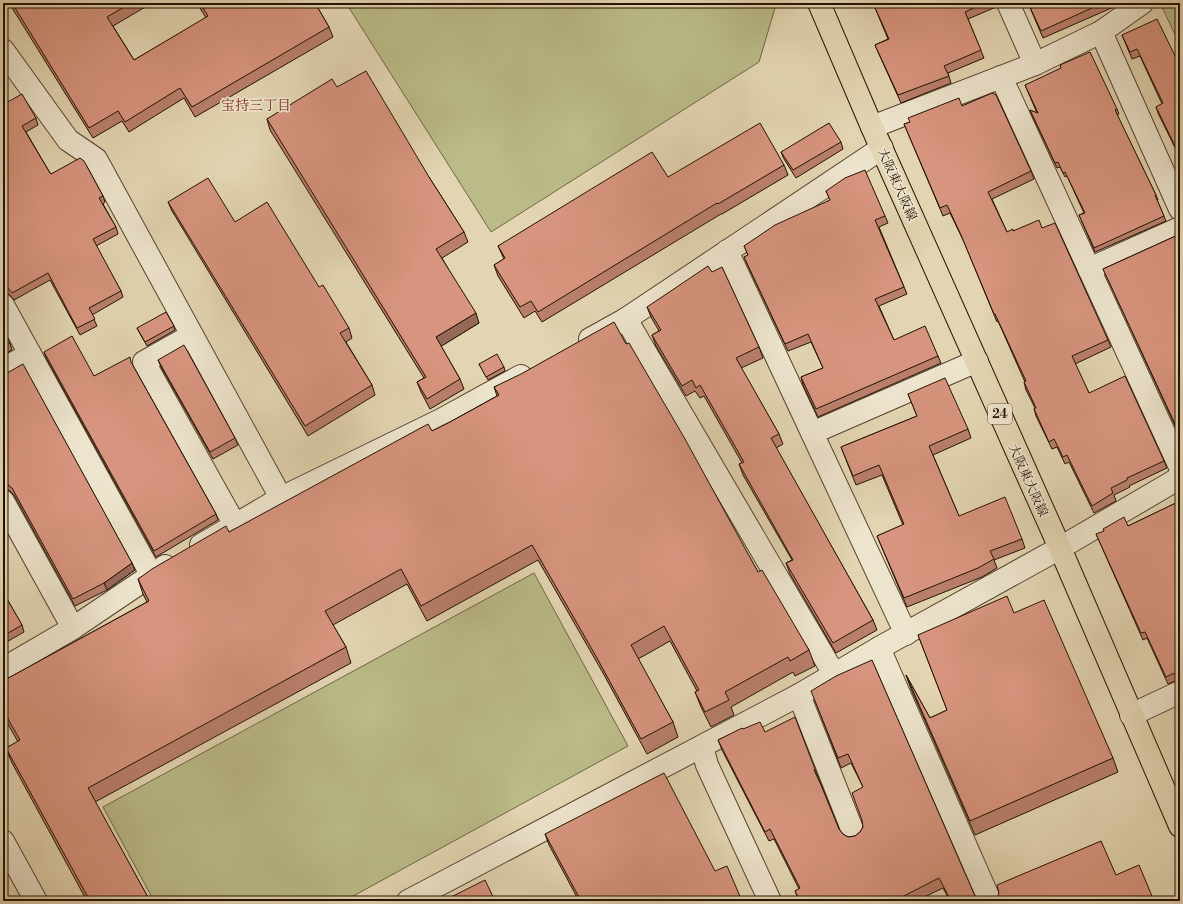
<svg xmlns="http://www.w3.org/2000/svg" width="1183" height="904" font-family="'Libre Bodoni','Noto Serif JP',serif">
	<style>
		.green { fill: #babb88; stroke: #6e6644 }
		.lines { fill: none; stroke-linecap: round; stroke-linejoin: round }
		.minor-casing { stroke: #53422d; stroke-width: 24 }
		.major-casing { stroke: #231101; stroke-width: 24 }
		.minor { stroke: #ede4cd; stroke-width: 22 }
		.major { stroke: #e3d5b2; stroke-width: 22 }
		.wall { fill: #b97f6c; stroke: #231101 }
		.shaded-wall { fill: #966858; stroke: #231101 }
		.building { fill: #d7947e; stroke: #231101 }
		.labels { text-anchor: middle; stroke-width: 3.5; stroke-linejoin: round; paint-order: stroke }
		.shield { fill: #ede4cd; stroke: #60503e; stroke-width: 1 }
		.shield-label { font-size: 12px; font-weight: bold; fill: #231101 }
		.street-label { font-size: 13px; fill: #231101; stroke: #ede4cd }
		.neighbourhood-label { font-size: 14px; fill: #7a1f14; stroke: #ede4cd }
	</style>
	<rect width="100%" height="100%" fill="#e3d5b2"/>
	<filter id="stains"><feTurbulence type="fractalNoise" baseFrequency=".005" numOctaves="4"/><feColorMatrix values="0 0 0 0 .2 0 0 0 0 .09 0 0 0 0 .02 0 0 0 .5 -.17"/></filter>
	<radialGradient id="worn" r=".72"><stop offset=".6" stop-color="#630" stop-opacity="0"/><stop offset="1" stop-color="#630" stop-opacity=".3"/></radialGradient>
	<!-- green -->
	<g class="green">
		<path d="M346 3H772L775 8 759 62 491 232Z"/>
		<path d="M1160 3H1180V45Z"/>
		<path d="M534 573 628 746 344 901H154L103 807Z"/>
	</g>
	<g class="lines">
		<defs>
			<g id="minor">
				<path d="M1101 32 1180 209"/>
				<path d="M3 50 68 140 96 159 281 498"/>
				<path d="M1035 64 1101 32 1142 3"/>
				<path d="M1001 77 1180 467"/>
				<path d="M872 127 1035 64 1008 3"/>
				<path d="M727 251 906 634"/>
				<path d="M1089 269 1180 228"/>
				<path d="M3 305 151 574"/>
				<path d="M626 319 834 674"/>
				<path d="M192 335 144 362 235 525"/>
				<path d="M590 339 626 319 882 148"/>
				<path d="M3 369 30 354"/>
				<path d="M812 433 977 361"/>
				<path d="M3 501 73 628"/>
				<path d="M201 545 281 498 441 420 521 376"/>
				<path d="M879 648 990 901"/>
				<path d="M3 669 73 628 165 566"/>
				<path d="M799 695 854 834"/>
				<path d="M1131 715 1180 692"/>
				<path d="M702 747 707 765 770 901"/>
				<path d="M3 841 36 901"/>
				<path d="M408 901 799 695 879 648 1060 548 1176 480 1180 474"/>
			</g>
			<path id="major" d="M819 3 872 127 1060 548 1180 826"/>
		</defs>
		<!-- minor casing -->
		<use href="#minor" class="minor-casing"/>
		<!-- major casing -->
		<use href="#major" class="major-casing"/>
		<!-- minor -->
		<use href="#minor" class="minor"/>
		<!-- major -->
		<use href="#major" class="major"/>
	</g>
	<!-- wall -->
	<g class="wall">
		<path d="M9 3H152L113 26 134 60 206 18 197 3H315L329 27 333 37 195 117 184 98 129 132 122 121 93 138Z"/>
		<path d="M873 3H996V7L968 19 984 58 948 73 951 83 901 103 878 52 875 45 888 39Z"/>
		<path d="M1028 3H1120L1116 6 1043 38Z"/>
		<path d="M1122 35 1180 66V158L1158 113 1156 107 1162 104 1140 56 1132 59Z"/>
		<path d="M1025 85 1117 109 1119 114 1117 115 1156 195 1158 200H1157L1166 221 1095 252 1079 215 1084 213 1067 176 1065 177 1060 167 1057 168 1032 115 1030 110 1037 113Z"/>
		<path d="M337 87 429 177 464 232 468 242 442 258 479 323 441 346 460 379 464 389 430 409 421 392 417 382 424 378 270 130 267 119Z"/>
		<path d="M3 104 36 118 38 125 26 132 50 173 103 196 105 202 103 204 116 227 118 234 96 246 121 291 123 297 92 315 97 326 80 335 50 280 14 300 9 294 3 293Z"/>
		<path d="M962 106 1031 171 1034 179 992 199 1007 232 1042 228 1108 340 1111 347 1075 364 1089 393 1164 461 1167 468 1129 486 1130 487 1114 495 1116 501 1094 513 1069 462 1065 464 1057 447 1052 449 1036 416 1034 409 1035 408 1026 390 1024 382H1025L998 321 997 322 964 242 950 213 943 216 904 124Z"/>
		<path d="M841 142 843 149 796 178 784 159 781 152Z"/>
		<path d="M784 165 788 175 722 214H721L542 322 535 311 524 318 498 276 494 265 504 259 498 246Z"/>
		<path d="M826 191 885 216 888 223 879 227 907 294 879 306 894 340 938 356 941 363 818 417 803 385 801 377 823 368 811 342 788 351 747 264 744 257 748 255 744 246 830 200Z"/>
		<path d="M168 202 235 222 319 287 349 328 352 338 346 342 372 385 375 395 308 436 172 211Z"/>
		<path d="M1180 234V429L1177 430 1106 275 1103 269Z"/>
		<path d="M647 307 759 347 763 358 741 368 779 434 783 444 776 448 873 620 877 630 836 653 790 574 786 563 792 560 743 475 739 464 742 463 704 396 700 398 695 391 686 396 656 346 652 335 659 331 651 317Z"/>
		<path d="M174 326 175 330 147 346 139 332 137 328Z"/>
		<path d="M3 330 10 343 12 350 3 355Z"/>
		<path d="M626 344 758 572 809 650 815 666 795 676 793 672 731 707 734 715 711 727 701 707 695 692 697 691 670 641 638 659 673 722 678 737 647 754 603 673 538 560 427 621 407 584 333 625 346 647 351 663 95 802 150 901H87L12 763 6 748 18 742 3 715V681L147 602 143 594 138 579 229 532 450 422 497 396 494 387Z"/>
		<path d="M44 352 94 376 132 364 216 514 218 520 156 557 46 358Z"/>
		<path d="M158 360 235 438 238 445 213 459 161 367Z"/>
		<path d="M479 364 504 367 505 371 488 380Z"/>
		<path d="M3 374 132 563 135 570 107 590 75 606 14 495 10 491 3 489Z"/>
		<path d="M908 394 968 429 971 438 933 455 959 516 1022 539 1025 548 994 560 997 568 982 577 907 607 877 536 903 525 882 475 856 485 841 447 917 416Z"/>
		<path d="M1180 501V680L1175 681 1168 684 1147 638 1143 640 1096 534 1128 526Z"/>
		<path d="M3 525 7 534 3 537Z"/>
		<path d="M3 592 22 625 24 632 3 644Z"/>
		<path d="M1014 613 1113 758 1118 772 975 835 911 689 906 675 930 718 947 710 918 635Z"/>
		<path d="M815 700 975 896 979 901H950L943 888 916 901H799L795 891 799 889 774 839 769 841 722 750 718 740 743 729 765 732 815 769 839 829 843 834 848 837 855 836 860 832 863 827V787L851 763 841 768Z"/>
		<path d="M545 834 715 871 742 901H579L549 845Z"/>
	</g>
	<!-- shaded-wall -->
	<g class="shaded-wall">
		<path d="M1115 3H1120L1116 6Z"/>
		<path d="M476 313 479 323 440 347 436 337Z"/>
		<path d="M132 563 135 570 107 590 104 583Z"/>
	</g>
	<!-- building -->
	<g class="building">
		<path d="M12 3H131L107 17 134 60 208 16 200 3H315L329 27 192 107 180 88 125 122 118 111 89 128Z"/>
		<path d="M873 3H985L965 12 981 50 944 66 949 76 898 95 875 45 889 39Z"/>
		<path d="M1028 3H1103L1041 31Z"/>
		<path d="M1157 19 1180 66V156L1156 107 1163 103 1137 49 1130 52 1122 35Z"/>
		<path d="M1090 52 1117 109 1115 110 1156 195H1155L1164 216 1094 248 1079 215 1085 213 1065 172 1063 173 1058 162 1055 163 1030 110 1038 113 1025 85 1061 68 1060 65Z"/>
		<path d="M366 71 429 177 464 232 436 249 476 313 436 337 460 379 427 399 417 382 426 377 267 119 332 79 337 87Z"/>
		<path d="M992 93 996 95 1031 171 988 192 1007 232 1013 229V231L1039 220 1042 228 1055 223 1108 340 1072 356 1089 393 1125 376 1164 461 1127 478V480L1111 488 1113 493 1092 506 1067 455 1063 457 1054 439 1049 442 1034 409 1036 408 1024 382 1026 381 995 314H994L961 235 947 205 940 208 904 124 910 122 908 118 959 98 962 106Z"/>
		<path d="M22 94 36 118 22 126 50 173 51 174 80 158 84 161 103 196 99 198 116 227 93 239 121 291 89 308 95 319 77 328 48 273 12 293 7 287 3 286V104H4Z"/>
		<path d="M760 123 784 165 718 204 717 203 538 312 531 301 520 307 494 265 505 258 498 246 652 152 668 177Z"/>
		<path d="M829 123 841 142 793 170 781 152Z"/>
		<path d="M865 170 885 216 875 220 904 287 875 299 894 340 925 326 938 356 816 409 801 377 823 368 808 334 785 344 744 257 748 255 744 246 775 225 830 200 826 191 845 178Z"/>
		<path d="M208 178 235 222 267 202 319 287 323 285 349 328 340 333 372 385 305 426 168 202Z"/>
		<path d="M1180 234V421L1175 424 1103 269Z"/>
		<path d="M708 266 712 272 722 267 759 347 736 358 779 434 771 438 873 620 833 643 786 563 793 560 739 464 744 462 700 385 696 388 692 380 682 386 652 335 661 330 647 307Z"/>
		<path d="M166 312 174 326 145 342 137 328Z"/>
		<path d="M614 322 626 344 629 343 685 439 758 572 762 570 809 650 790 661 788 657 725 692 729 700 705 712 695 692 699 690 664 626 631 645 673 722 641 739 597 658 532 545 421 606 401 569 325 611 346 647 88 788 150 901H90L6 748 20 740 3 710V681L149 601 138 579 152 569 226 526 229 532 428 424 432 431 450 422 499 395 494 387 521 374Z"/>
		<path d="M3 330 10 343 3 347Z"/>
		<path d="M72 336 94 376 130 357 131 362 216 514 154 551 44 352Z"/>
		<path d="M184 345 235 438 210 452 158 360Z"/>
		<path d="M497 354 504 367 486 377 479 364Z"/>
		<path d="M23 364 132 563 104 583 73 599 12 488 7 484 3 482V374L7 373Z"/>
		<path d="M945 378 968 429 929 446 959 516 1005 497 1022 539 990 551 994 559 978 568 904 598 877 536 904 524 879 465 853 476 841 447 917 416 908 394Z"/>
		<path d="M1180 501V673L1172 674 1166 677 1145 632 1141 633 1096 534 1104 531 1103 529 1124 517 1128 526Z"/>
		<path d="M3 592 22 625 3 636Z"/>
		<path d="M1007 596 1014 613 1044 600 1113 758 970 821 906 675 930 718 947 710 918 635Z"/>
		<path d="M872 660 975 896 979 901H951L939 878 894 901H800L795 891 800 888 770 829 765 832 718 740 742 728 743 729 760 722 765 732 795 717 815 769 814 770 821 785 839 829 843 834 848 837 855 836 860 832 863 827 862 820 852 793 863 787 848 754 838 758 811 691 836 676Z"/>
		<path d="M664 773 715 871 727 866 742 901H581L545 834Z"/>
		<path d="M1101 841 1116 875 1139 865 1154 901H994L997 898 999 893 997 885Z"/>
		<path d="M485 880 495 901H443Z"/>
	</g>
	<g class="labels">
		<!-- shield labels -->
		<rect class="shield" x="988" y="404" width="24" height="20" rx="3"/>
		<g class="shield-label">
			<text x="1000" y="418">24</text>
		</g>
		<!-- street labels -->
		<g class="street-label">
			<text transform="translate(898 184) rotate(66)" y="5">大阪東大阪線</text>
			<text transform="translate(1029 480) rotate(66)" y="5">大阪東大阪線</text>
		</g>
		<!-- neighbourhood labels -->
		<g class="neighbourhood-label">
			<text x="256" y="110">宝持三丁目</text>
		</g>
	</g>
	<!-- margin -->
	<rect width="1183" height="904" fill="none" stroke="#e3d5b2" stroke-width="16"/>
	<rect x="4" y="4" width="1175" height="896" fill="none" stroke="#231101" stroke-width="2"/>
	<rect x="8" y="8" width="1167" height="888" fill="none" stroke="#231101"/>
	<rect width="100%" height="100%" filter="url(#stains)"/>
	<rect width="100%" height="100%" fill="url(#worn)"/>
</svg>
